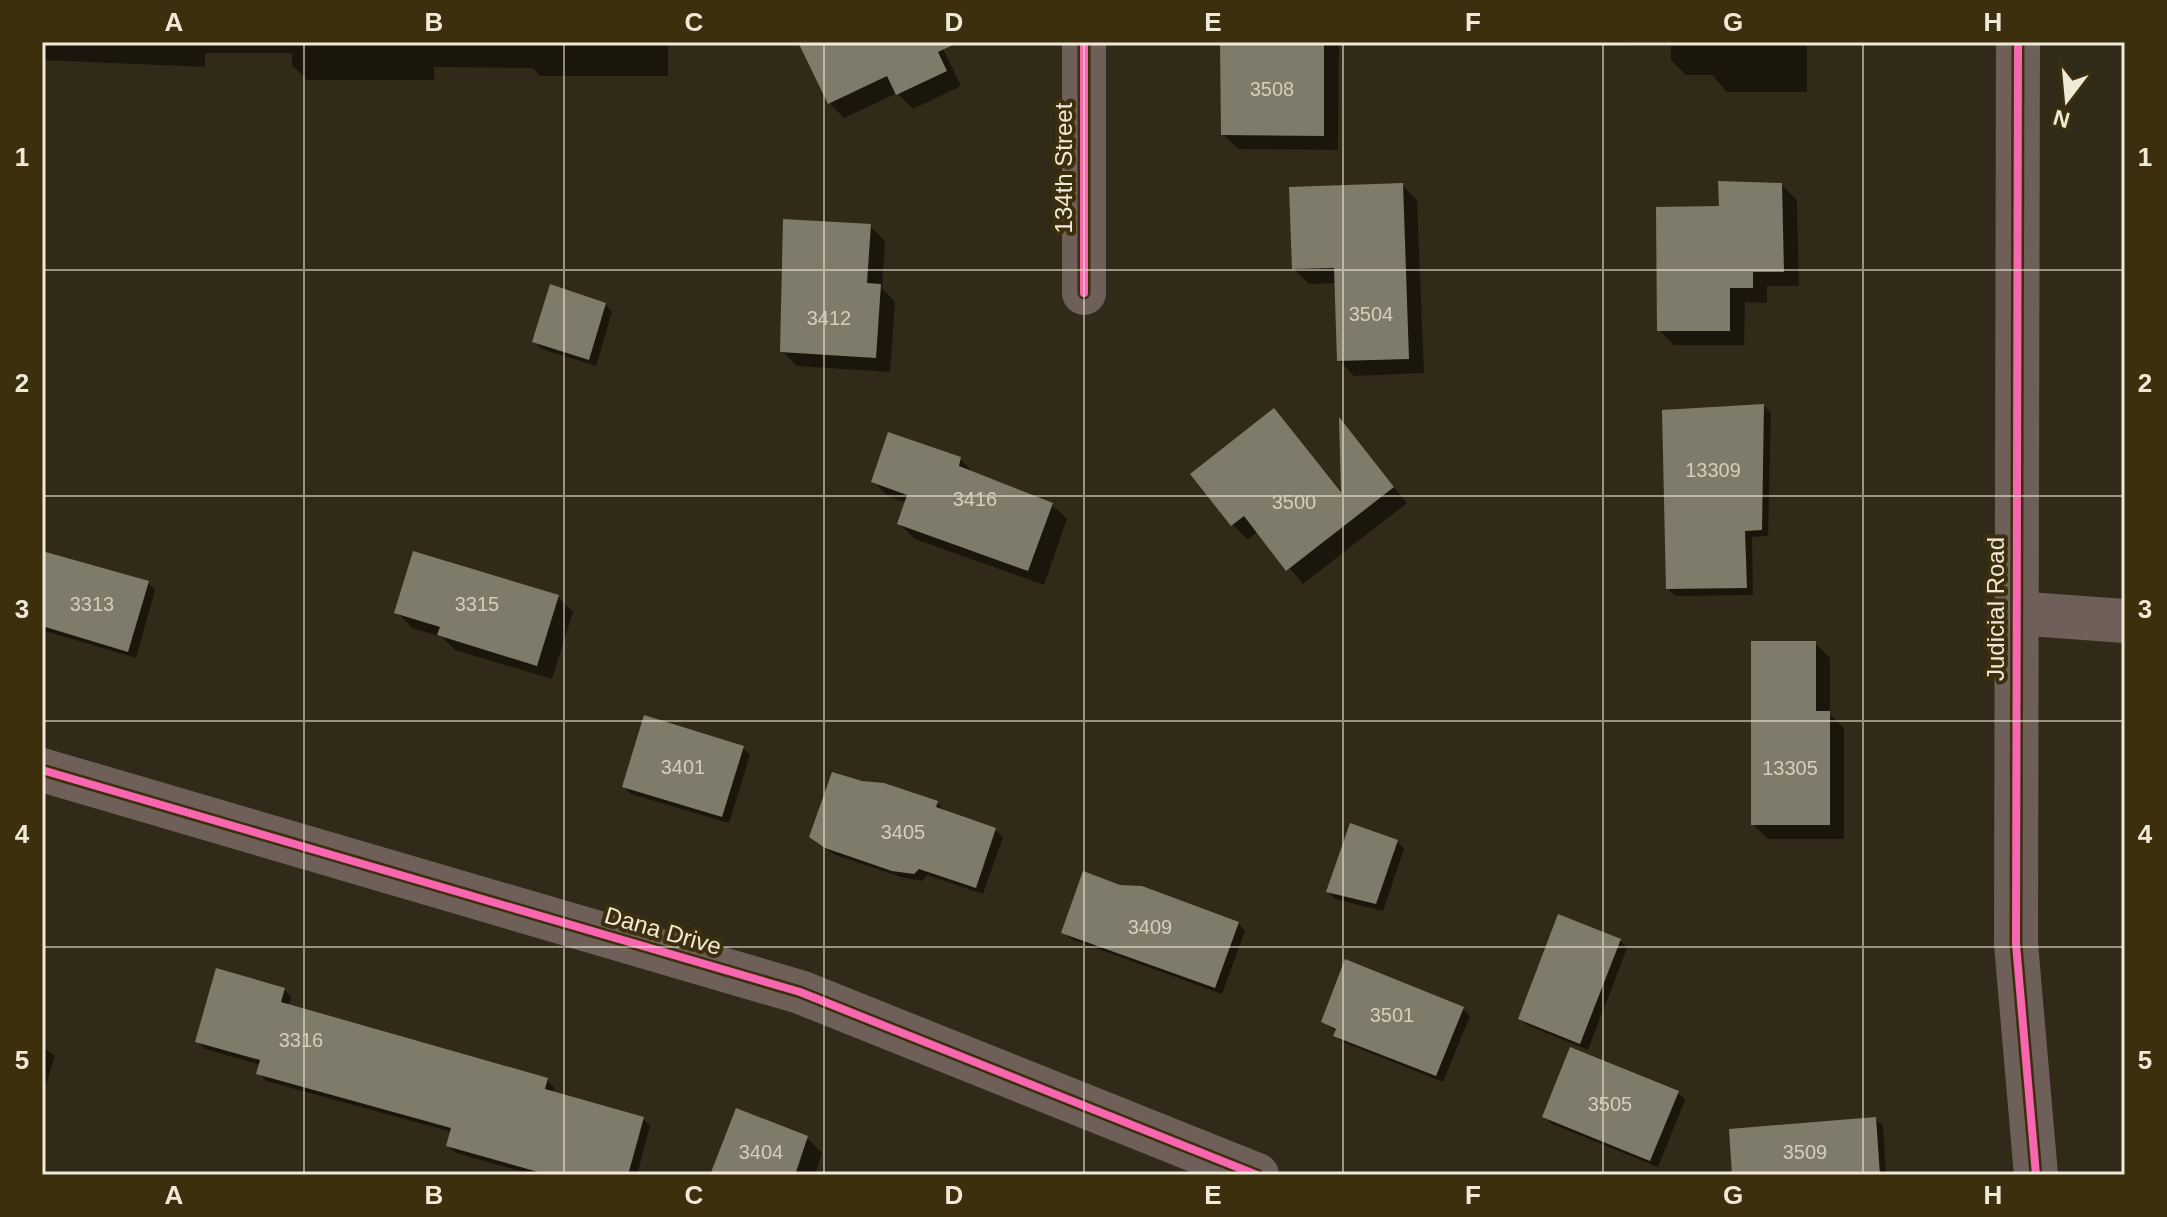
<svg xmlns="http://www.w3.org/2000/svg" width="2167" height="1217" font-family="Helvetica,sans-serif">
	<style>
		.shadow { fill: #0007 }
		.building { fill: #7e7b6b }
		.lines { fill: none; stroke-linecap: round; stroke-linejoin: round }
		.minor { stroke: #6e5f59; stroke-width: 44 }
		.tertiary { stroke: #6e5f59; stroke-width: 44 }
		.cycleway-casing { stroke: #3c2f0e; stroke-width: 13 }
		.cycleway { stroke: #f766af; stroke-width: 8 }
		.grid { fill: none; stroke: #f1e9d7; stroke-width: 2; stroke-opacity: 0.55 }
		.labels { text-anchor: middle; stroke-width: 8; stroke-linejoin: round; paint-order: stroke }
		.number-label { font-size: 20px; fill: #d4cebc }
		.street-label { font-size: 24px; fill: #f1e9d7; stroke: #3c2f0e }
		.neatline { fill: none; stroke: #f1e9d7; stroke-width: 3 }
		.grid-label { font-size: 26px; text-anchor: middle; font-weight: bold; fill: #f1e9d7 }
	</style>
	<rect width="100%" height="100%" fill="#322a18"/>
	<!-- shadow -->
	<g class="shadow">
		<path d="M42 42H668V76H540L533 68 434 67V80H307L292 65V53H205V67L42 60Z"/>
		<path d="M800 42H940L961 86 913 109 897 93 844 118 829 103Z"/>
		<path d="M1238 42H1339L1338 150 1238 149 1223 134Z"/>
		<path d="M1625 42H1807V92H1727L1712 75H1686L1671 60V46H1629Z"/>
		<path d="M1402 185 1417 200 1424 373 1354 376 1339 360 1336 283 1309 284 1294 269Z"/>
		<path d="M1782 185 1797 200 1799 286H1767V303L1745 302 1744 345H1674L1659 330 1721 208Z"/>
		<path d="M870 226 885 241 882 288 895 302 890 372 797 366 782 351Z"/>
		<path d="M605 304 612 312 596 366 542 349 534 342Z"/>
		<path d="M1764 406 1771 413 1768 536 1752 537 1753 595 1675 596 1668 589Z"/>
		<path d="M1274 411 1344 494 1341 422 1407 503 1303 584 1258 531 1248 540 1233 525 1193 474Z"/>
		<path d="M960 459 976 475 1051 504 1067 519 1044 585 915 539 899 524 907 503 888 496 873 481Z"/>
		<path d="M42 577 148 583 155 590 136 658 42 630Z"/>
		<path d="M558 597 573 612 552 679 455 650 442 637 412 628 397 612Z"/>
		<path d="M1815 643 1830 658V714L1844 728V839H1768L1753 824Z"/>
		<path d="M743 748 750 755 729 823 631 794 624 786Z"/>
		<path d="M862 783 937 803 944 810 995 830 1003 837 983 894 927 875 922 881 901 877 835 855 819 844 812 837Z"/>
		<path d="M1397 841 1404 849 1383 911 1335 899 1328 891Z"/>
		<path d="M1119 887 1238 923 1245 931 1222 994 1071 939 1063 932Z"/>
		<path d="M1620 940 1627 948 1588 1050 1527 1025 1520 1018Z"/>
		<path d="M284 989 291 997 288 1007 547 1080 554 1087 553 1093 643 1118 650 1126 637 1175H534L456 1153 448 1146 452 1132 266 1081 259 1073 261 1065 205 1049 197 1041Z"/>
		<path d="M1462 1008 1470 1016 1443 1082 1343 1042 1335 1035 1337 1032 1323 1022Z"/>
		<path d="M42 1046 55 1056 42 1097Z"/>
		<path d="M1678 1093 1685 1100 1658 1167 1552 1124 1544 1117Z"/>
		<path d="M1875 1119 1883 1126 1886 1175H1734Z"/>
		<path d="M807 1138 822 1153 815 1175H712Z"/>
	</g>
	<!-- building -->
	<g class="building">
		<path d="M798 42H959L938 52 947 71 896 95 887 76 828 104Z"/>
		<path d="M1236 42H1324V136L1221 135 1220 44Z"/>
		<path d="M1718 181 1782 183 1784 272H1753V288H1730V331H1657L1656 207 1719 206Z"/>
		<path d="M1403 183 1409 359 1337 361 1334 268 1292 269 1289 187Z"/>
		<path d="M783 219 871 224 867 283 881 284 876 358 780 352Z"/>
		<path d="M550 284 606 303 589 360 532 342Z"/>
		<path d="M1764 404 1762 530 1745 531 1747 588 1666 589 1662 410Z"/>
		<path d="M1274 408 1341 492 1339 417 1394 487 1286 571 1244 516 1231 526 1190 474Z"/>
		<path d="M888 432 961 457 959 466 1053 503 1028 571 897 524 907 495 871 482Z"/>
		<path d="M42 551 149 581 128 652 42 626Z"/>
		<path d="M413 551 559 595 537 666 437 635 440 627 394 613Z"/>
		<path d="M1751 641H1816V711H1830V825H1751Z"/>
		<path d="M644 715 744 746 722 817 622 787Z"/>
		<path d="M832 772 862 781 884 783 938 801 936 807 996 828 976 888 919 869 914 874 892 871 825 848 809 837Z"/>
		<path d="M1350 823 1398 840 1376 904 1326 892Z"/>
		<path d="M1083 871 1120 885 1142 886 1239 922 1215 988 1061 933Z"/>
		<path d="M1558 914 1621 939 1580 1044 1518 1019Z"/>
		<path d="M1345 959 1464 1007 1436 1076 1333 1036 1336 1029 1321 1022Z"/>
		<path d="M216 968 285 988 281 1002 548 1078 545 1089 644 1117 628 1175H549L446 1146 451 1128 256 1074 260 1060 195 1042Z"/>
		<path d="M1570 1047 1679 1091 1650 1161 1542 1117Z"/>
		<path d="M736 1108 808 1136 795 1175H710Z"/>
		<path d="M1876 1117 1880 1175H1732L1729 1129Z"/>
	</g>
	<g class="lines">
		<!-- minor -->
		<g class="minor">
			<path d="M1084 42V293"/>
			<path d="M2015 613 2125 621"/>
			<path d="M42 770 800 992 1257 1175"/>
		</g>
		<!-- tertiary -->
		<path class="tertiary" d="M2018 42 2016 944 2036 1175"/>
		<defs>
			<g id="cycleway">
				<path d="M1084 42V293"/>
				<path d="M2018 42 2016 944 2036 1175"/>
				<path d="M42 770 800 992 1257 1175"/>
			</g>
		</defs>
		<!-- cycleway casing -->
		<use href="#cycleway" class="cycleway-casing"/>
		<!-- cycleway -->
		<use href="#cycleway" class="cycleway"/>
	</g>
	<!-- grid -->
	<path class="grid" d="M304 42V1175M564 42V1175M824 42V1175M1084 42V1175M1343 42V1175M1603 42V1175M1863 42V1175M42 270H2125M42 496H2125M42 721H2125M42 947H2125"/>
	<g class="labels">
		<!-- number labels -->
		<g class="number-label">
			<text x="1272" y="96">3508</text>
			<text x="1371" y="321">3504</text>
			<text x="829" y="325">3412</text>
			<text x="1713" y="477">13309</text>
			<text x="975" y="506">3416</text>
			<text x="1294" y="509">3500</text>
			<text x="92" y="611">3313</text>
			<text x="477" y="611">3315</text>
			<text x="683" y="774">3401</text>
			<text x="1790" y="775">13305</text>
			<text x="903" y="839">3405</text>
			<text x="1150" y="934">3409</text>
			<text x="1392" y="1022">3501</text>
			<text x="301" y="1047">3316</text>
			<text x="1610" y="1111">3505</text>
			<text x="761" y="1159">3404</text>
			<text x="1805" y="1159">3509</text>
		</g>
		<!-- street labels -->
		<g class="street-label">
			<text transform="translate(1064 168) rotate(-90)" y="8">134th Street</text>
			<text transform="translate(1996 609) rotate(-90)" y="8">Judicial Road</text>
			<text transform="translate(663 931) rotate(16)" y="8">Dana Drive</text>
		</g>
	</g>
	<!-- border -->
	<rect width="2167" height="1217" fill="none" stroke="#3c2f0e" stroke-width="88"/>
	<!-- north arrow -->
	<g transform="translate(2067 100) rotate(196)" stroke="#3c2f0e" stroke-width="6" paint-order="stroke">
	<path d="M0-6L14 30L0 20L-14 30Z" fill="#f1e9d7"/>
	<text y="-12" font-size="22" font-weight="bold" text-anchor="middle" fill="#f1e9d7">N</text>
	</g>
	<rect x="44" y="44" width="2079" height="1129" class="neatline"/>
	<g class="grid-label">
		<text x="174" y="31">A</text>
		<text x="434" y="31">B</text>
		<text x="694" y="31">C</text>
		<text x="954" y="31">D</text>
		<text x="1213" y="31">E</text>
		<text x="1473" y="31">F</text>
		<text x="1733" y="31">G</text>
		<text x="1993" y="31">H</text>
		<text x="22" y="166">1</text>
		<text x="2145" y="166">1</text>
		<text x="22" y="392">2</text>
		<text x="2145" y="392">2</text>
		<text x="22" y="618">3</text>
		<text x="2145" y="618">3</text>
		<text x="22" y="843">4</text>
		<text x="2145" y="843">4</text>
		<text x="22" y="1069">5</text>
		<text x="2145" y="1069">5</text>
		<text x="174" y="1204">A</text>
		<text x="434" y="1204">B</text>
		<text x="694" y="1204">C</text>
		<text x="954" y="1204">D</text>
		<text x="1213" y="1204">E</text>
		<text x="1473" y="1204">F</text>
		<text x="1733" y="1204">G</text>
		<text x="1993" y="1204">H</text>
	</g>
</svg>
